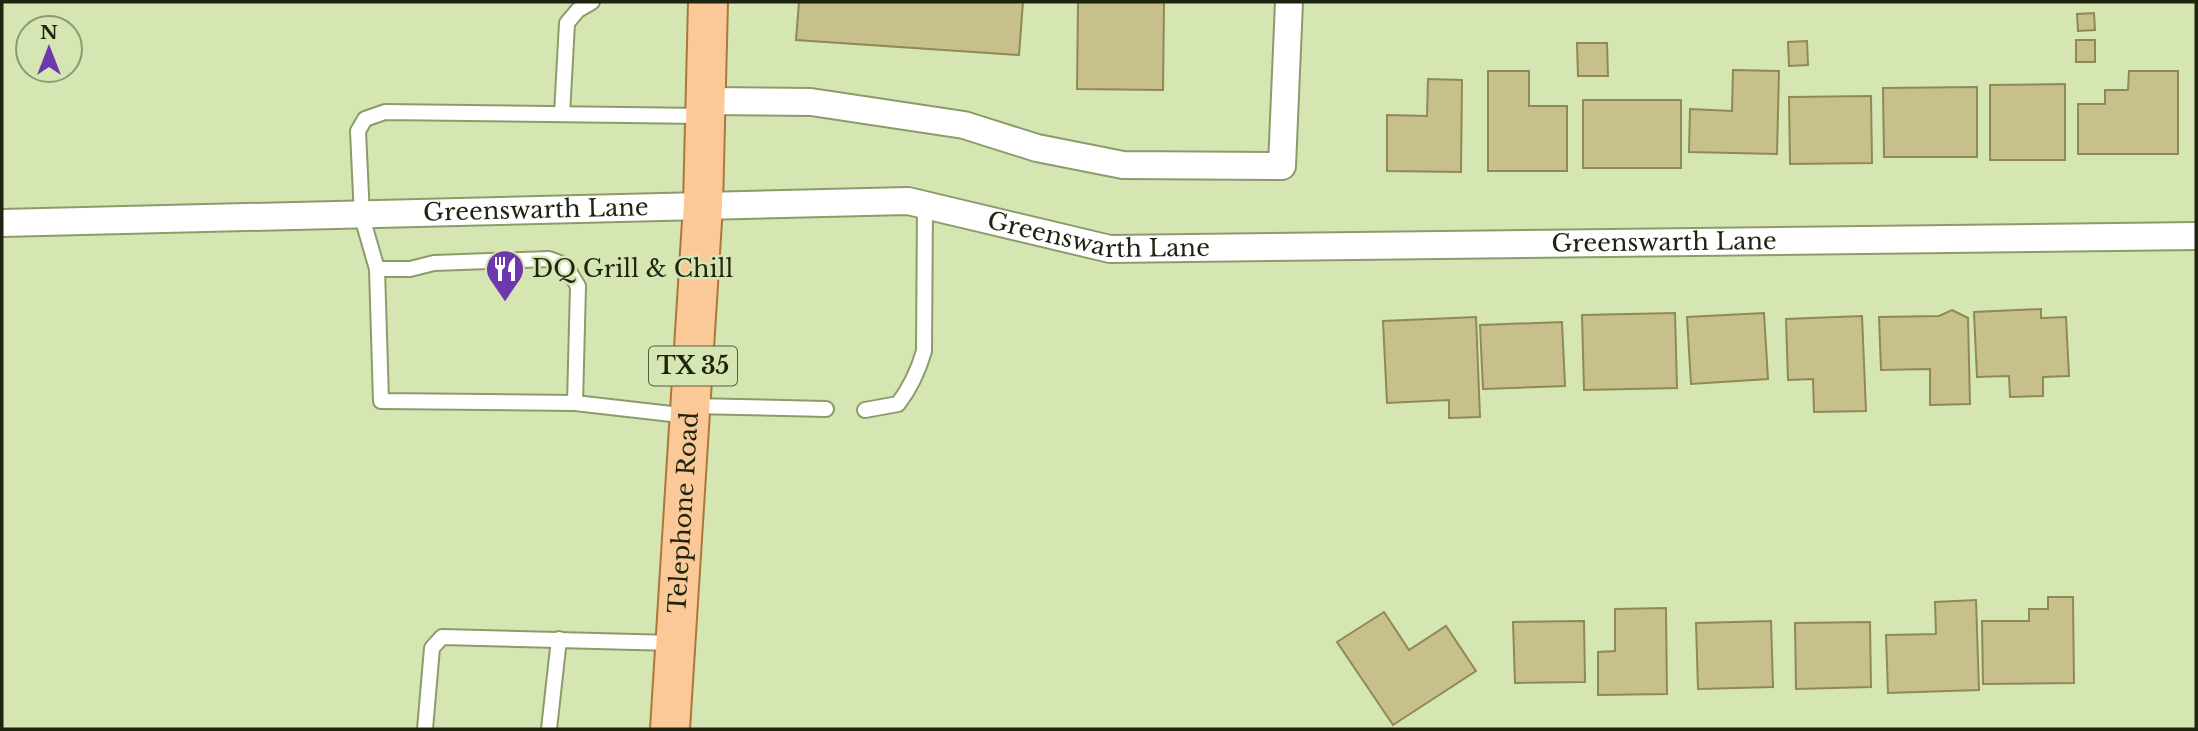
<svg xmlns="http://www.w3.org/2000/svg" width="2198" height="731" font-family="'Libre Baskerville',serif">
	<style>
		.building { fill: #c7c08b; stroke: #8f8956; stroke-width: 2 }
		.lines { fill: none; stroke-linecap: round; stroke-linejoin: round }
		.service-casing { stroke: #8c9b6a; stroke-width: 18 }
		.minor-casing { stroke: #8c9b6a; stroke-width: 30 }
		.primary-casing { stroke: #ac773b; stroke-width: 42 }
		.service { stroke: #fff; stroke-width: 14 }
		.minor { stroke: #fff; stroke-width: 26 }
		.primary { stroke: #fbc897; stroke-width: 38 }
		.labels { text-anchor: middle; stroke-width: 5; stroke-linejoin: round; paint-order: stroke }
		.shield { fill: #d6e6b2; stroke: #565e41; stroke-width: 2 }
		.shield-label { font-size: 23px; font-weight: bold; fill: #1f2410 }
		.street-label { font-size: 24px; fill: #1f2410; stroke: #d6e6b2 }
		.poi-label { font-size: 24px; fill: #1f2410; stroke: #d6e6b2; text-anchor: start }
	</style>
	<rect width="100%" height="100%" fill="#d6e6b2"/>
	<!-- building -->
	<g class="building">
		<path d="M799 2H1023L1019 55 796 40Z"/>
		<path d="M1078 2H1164L1163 90 1077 89Z"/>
		<path d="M2094 13 2095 30 2078 31 2077 14Z"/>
		<rect x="2076" y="40" width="19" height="22"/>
		<path d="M1807 41 1808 65 1789 66 1788 42Z"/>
		<path d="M1577 43H1607L1608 76H1578Z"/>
		<path d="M1733 70 1779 71 1777 154 1689 152 1690 109 1732 111Z"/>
		<path d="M1488 71H1529V106H1567V171H1488Z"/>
		<path d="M2129 71H2178V154H2078V104H2105V90H2128Z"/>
		<path d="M1428 79 1462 80 1461 172 1387 171V115L1427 116Z"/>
		<path d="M2065 84V160H1990V85Z"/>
		<path d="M1977 87V157H1884L1883 88Z"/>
		<path d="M1871 96 1872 163 1790 164 1789 97Z"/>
		<rect x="1583" y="100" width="98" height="68"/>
		<path d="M2041 309V318L2066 317 2069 376 2043 377V396L2010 397 2009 376 1977 377 1974 312Z"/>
		<path d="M1952 310 1968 318 1970 404 1930 405V369L1881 370 1879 317 1939 316Z"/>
		<path d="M1675 313 1677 388 1584 390 1582 315Z"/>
		<path d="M1764 313 1768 379 1691 384 1687 317Z"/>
		<path d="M1862 316 1866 411 1814 412 1813 379 1788 380 1786 319Z"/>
		<path d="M1476 317 1480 417 1449 418V400L1387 403 1383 321Z"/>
		<path d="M1562 322 1565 386 1483 389 1480 325Z"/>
		<path d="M2048 597H2073L2074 683 1983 684 1982 621H2029V609H2048Z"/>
		<path d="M1976 600 1979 690 1888 693 1886 635 1936 634 1935 602Z"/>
		<path d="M1666 608 1667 694 1598 695V652L1615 651V609Z"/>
		<path d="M1384 612 1409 650 1446 626 1476 671 1393 725 1337 642Z"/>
		<path d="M1584 621 1585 682 1515 683 1513 622Z"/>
		<path d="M1771 621 1773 687 1698 689 1696 623Z"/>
		<path d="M1870 622 1871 687 1796 689 1795 623Z"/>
	</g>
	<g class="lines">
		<defs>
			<g id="service">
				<path d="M562 114 567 23 578 10 592 2"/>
				<path d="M377 269H410L434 263 549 259 565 265 578 286 575 403"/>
				<path d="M691 406 826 409"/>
				<path d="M865 410 898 404C911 387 918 372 924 351L925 205"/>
				<path d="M689 416 575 403 381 401 377 269 362 217 358 131 365 119 385 112 703 116"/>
				<path d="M425 729 432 648 442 637 674 643"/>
				<path d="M549 729 559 639"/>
			</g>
			<g id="minor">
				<path d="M705 101 811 102 964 125 1037 148 1123 165 1282 166 1289 2"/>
				<path id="s1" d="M2 223 908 201 1110 249 2196 236"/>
			</g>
			<g id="primary">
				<path id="s2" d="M670 729 703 205 708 2"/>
			</g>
		</defs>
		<!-- service casing -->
		<use href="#service" class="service-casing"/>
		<!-- minor casing -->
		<use href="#minor" class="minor-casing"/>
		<!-- primary casing -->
		<use href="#primary" class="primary-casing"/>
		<!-- service -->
		<use href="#service" class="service"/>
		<!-- minor -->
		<use href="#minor" class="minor"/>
		<!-- primary -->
		<use href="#primary" class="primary"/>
	</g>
	<!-- icons -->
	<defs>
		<symbol id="restaurant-pin" viewBox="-11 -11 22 30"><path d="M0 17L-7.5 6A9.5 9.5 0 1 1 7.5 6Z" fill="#6f37ad" stroke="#d6e6b2"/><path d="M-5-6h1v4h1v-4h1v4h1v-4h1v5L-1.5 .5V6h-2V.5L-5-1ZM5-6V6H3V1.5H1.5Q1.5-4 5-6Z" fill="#fff"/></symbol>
	</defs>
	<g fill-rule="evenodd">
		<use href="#restaurant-pin" x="483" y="247" width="44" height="60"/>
	</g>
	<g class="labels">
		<!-- shield labels -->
		<rect class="shield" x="649" y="346.5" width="88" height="39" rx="5"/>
		<g class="shield-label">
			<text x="693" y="374">TX 35</text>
		</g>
		<!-- street labels -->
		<g class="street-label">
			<text dy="8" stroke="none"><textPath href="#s1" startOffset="534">Greenswarth Lane</textPath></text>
			<text dy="8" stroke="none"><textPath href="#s1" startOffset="1101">Greenswarth Lane</textPath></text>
			<text dy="8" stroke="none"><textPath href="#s1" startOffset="1668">Greenswarth Lane</textPath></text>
			<text dy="8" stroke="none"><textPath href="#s2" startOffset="217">Telephone Road</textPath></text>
		</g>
		<!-- poi labels -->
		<g class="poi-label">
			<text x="532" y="277">DQ Grill &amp; Chill</text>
		</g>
	</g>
	<!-- border -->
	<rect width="2198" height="731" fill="none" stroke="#1f2410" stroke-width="7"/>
	<!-- north arrow -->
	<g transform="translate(49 49)"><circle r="33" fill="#d6e6b2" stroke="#8d9871" stroke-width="2"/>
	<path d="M0-5L12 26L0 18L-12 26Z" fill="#6f37ad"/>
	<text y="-10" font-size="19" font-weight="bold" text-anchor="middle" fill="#1f2410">N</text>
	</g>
</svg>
